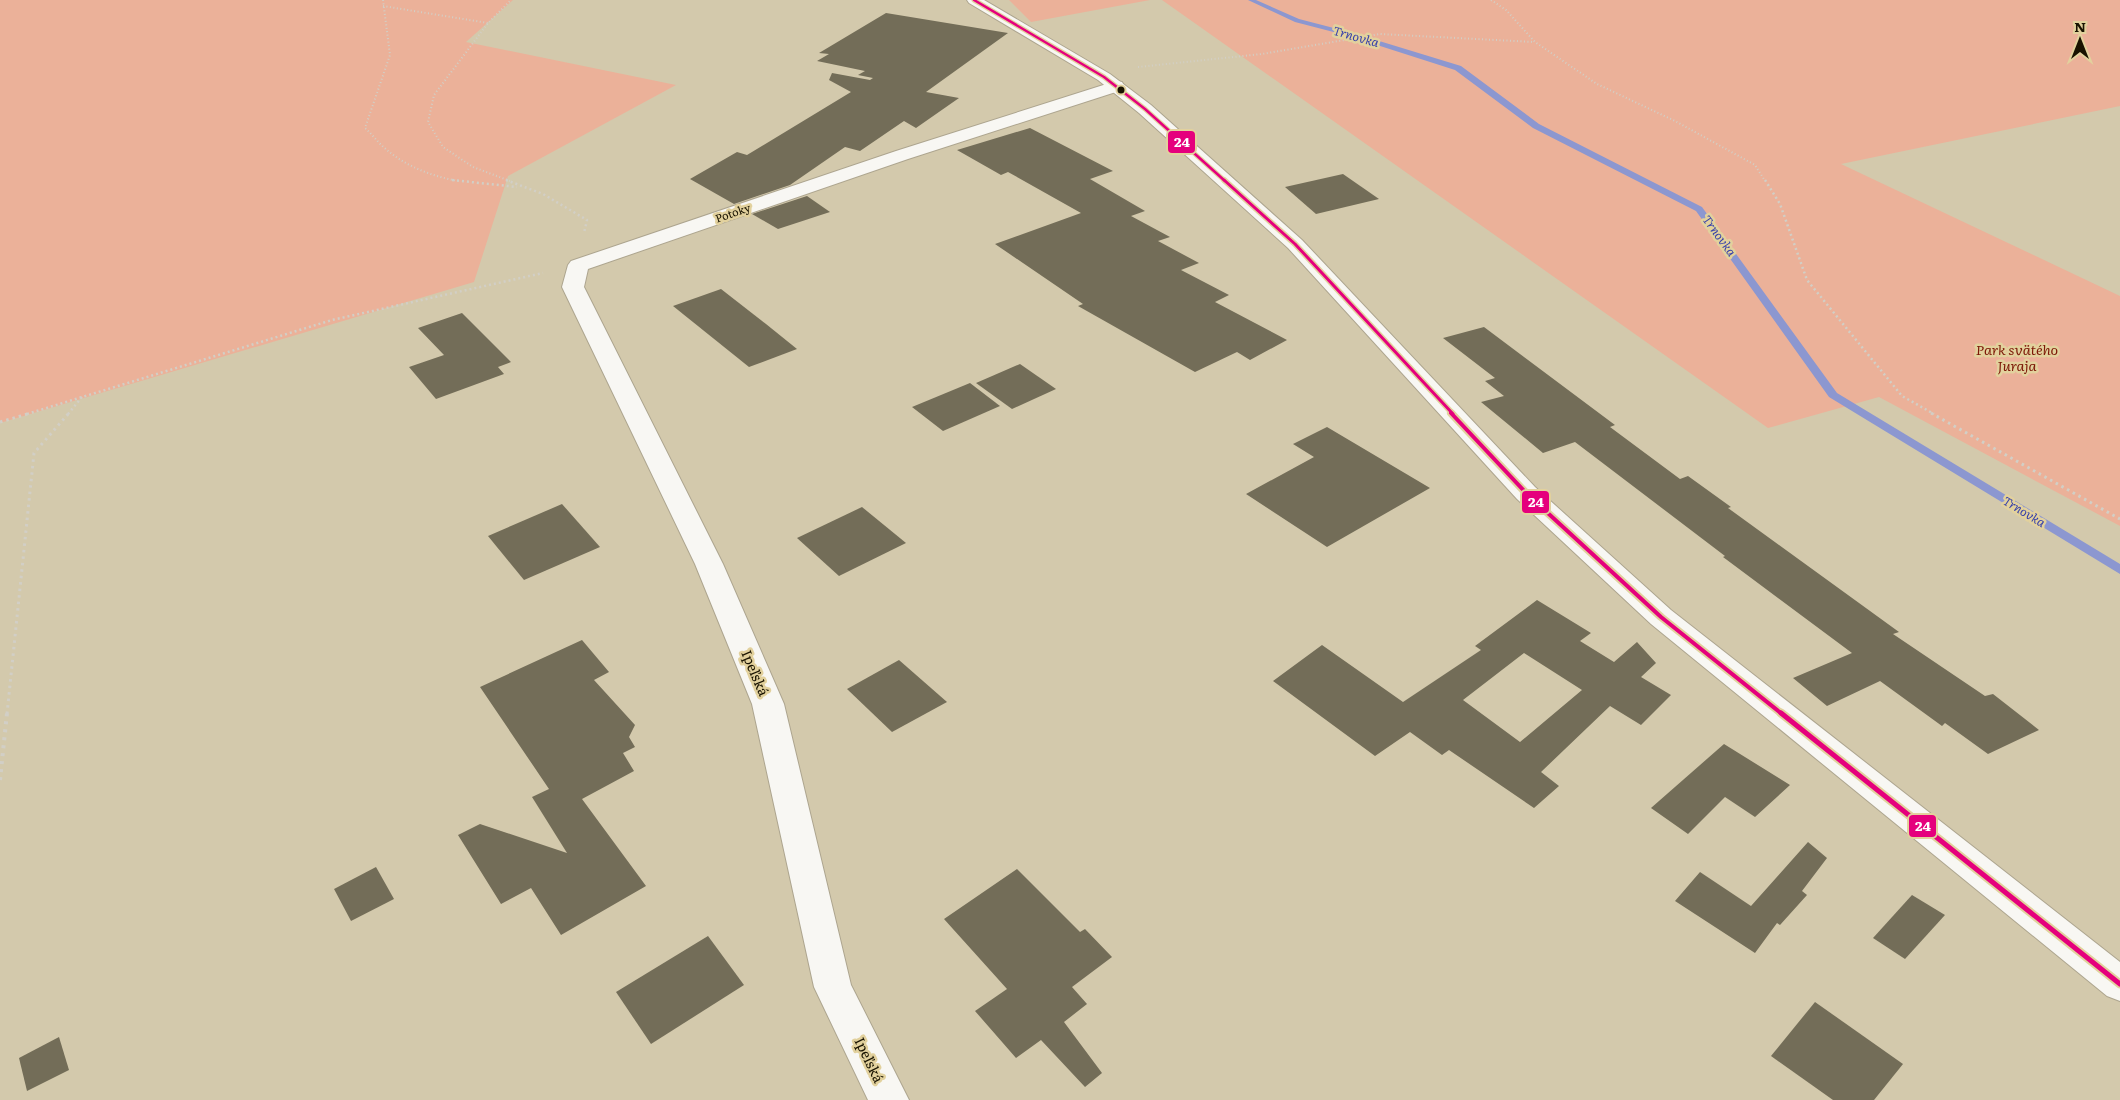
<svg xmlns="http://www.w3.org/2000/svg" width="2120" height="1100" font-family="Literata,serif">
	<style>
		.green { fill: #ebb199 }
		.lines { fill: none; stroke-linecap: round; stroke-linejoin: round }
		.stream { fill: #8c97d0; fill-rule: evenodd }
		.building { fill: #736d58; fill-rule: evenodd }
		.minor-casing { stroke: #ada58f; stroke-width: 2 }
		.tertiary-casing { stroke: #ada58f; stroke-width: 2 }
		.path-far3 { stroke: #d2cfc6; stroke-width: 2; stroke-dasharray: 1 2.5; stroke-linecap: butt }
		.path-far2 { stroke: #d2cfc6; stroke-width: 2.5; stroke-dasharray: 2 3; stroke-linecap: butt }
		.path-far1 { stroke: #d2cfc6; stroke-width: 3; stroke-dasharray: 2.5 4; stroke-linecap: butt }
		.path { stroke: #d2cfc6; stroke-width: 4; stroke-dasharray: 3 5; stroke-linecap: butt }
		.minor { fill: #f8f7f3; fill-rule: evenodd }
		.tertiary { fill: #f8f7f3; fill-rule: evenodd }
		.bus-1-far3-casing { stroke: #e2d19d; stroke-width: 5 }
		.bus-1-far2-casing { stroke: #e2d19d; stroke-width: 6 }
		.bus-1-far1-casing { stroke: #e2d19d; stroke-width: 8 }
		.bus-1-casing { stroke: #e2d19d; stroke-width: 9 }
		.bus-1-far3 { stroke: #e5007d; stroke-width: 2.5 }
		.bus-1-far2 { stroke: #e5007d; stroke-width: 3 }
		.bus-1-far1 { stroke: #e5007d; stroke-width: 4 }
		.bus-1 { stroke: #e5007d; stroke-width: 5 }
		.bus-dot { fill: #191301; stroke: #e2d19d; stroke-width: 2 }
		.labels { text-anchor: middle; stroke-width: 5; stroke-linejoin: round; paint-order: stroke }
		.far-street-label { font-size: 11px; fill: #191301; stroke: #e2d19d }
		.far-water-label { font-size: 12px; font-style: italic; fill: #323daa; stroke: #e2d19d }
		.park-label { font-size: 14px; font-style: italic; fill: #7c1706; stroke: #e2d19d }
		.street-label { font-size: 14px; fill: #191301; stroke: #e2d19d }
		.line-badge { stroke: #e2d19d; stroke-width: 2 }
		.badge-label { font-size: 14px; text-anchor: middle; font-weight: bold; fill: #fff }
	</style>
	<rect width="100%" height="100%" fill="#d3c9ac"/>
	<!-- green -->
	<g class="green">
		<path d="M0 0H513L466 42 676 85 508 176 474 282 0 423Z"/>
		<path d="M1009 0H1150L1031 22Z"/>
		<path d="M1162 0H2120V106L1841 164 2120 296V526L1879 397 1768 428Z"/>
	</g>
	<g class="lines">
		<!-- stream -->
		<path class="stream" d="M1248 0H1256L1299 19 1353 33 1461 66 1539 124 1702 207 1837 393 2120 564V574L1829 397 1696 211 1533 128 1455 70 1349 36 1295 22Z"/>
	</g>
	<!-- building -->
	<g class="building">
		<path d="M886 13 1008 33 926 92 959 98 916 128 904 121 860 151 845 147 790 185 734 204 690 179 737 152 747 155 851 92 829 80 832 73 870 80 873 78 858 75 865 71 817 61 829 54 819 53Z"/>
		<path d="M1030 128 1113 171 1090 179 1145 211 1131 216 1170 237 1158 241 1199 263 1181 270 1229 295 1215 302 1287 340 1250 360 1237 352 1195 372 1078 306 1083 304 995 244 1081 213 1008 172 1001 175 957 150Z"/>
		<path d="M1343 174 1379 199 1316 214 1285 187Z"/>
		<path d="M807 196 830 212 778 229 752 214Z"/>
		<path d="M721 289 766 324 797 349 749 367 673 306Z"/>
		<path d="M462 313 511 362 498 367 504 374 436 399 409 367 444 355 418 328Z"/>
		<path d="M1484 327 1615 425 1610 427 1680 479 1688 476 1731 507 1728 508 1899 632 1893 634 1985 696 1993 694 2039 730 1988 754 1945 723 1942 726 1880 681 1827 706 1793 678 1852 653 1723 557 1725 556 1575 442 1543 453 1481 402 1504 396 1485 381 1495 378 1443 338Z"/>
		<path d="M1020 364 1056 389 1012 409 976 383Z"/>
		<path d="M970 383 1000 406 943 431 912 407Z"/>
		<path d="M1327 427 1430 488 1327 547 1246 494 1314 457 1293 444Z"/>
		<path d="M562 504 600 547 524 580 488 536Z"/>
		<path d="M862 507 906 543 839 576 797 538Z"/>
		<path d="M1537 600 1591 633 1580 641 1614 662 1637 642 1656 663 1641 677 1671 695 1641 725 1610 706 1541 772 1559 786 1534 808 1449 750 1442 755 1410 732 1375 756 1273 681 1322 645 1403 702 1481 650 1475 646ZM1524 653 1582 690 1520 742 1463 700Z"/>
		<path d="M582 640 609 672 594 680 635 725 629 737 635 747 623 753 634 771 582 799 646 886 561 935 531 888 501 904 458 835 480 824 567 853 532 797 549 789 480 687Z"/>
		<path d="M899 660 947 702 892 732 847 689Z"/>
		<path d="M1724 744 1790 785 1755 817 1725 797 1688 834 1651 808Z"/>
		<path d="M1808 842 1827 858 1802 891 1807 895 1780 925 1777 923 1755 953 1675 901 1700 872 1751 906Z"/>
		<path d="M376 867 394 899 351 921 334 889Z"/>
		<path d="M1017 869 1080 932 1085 929 1112 957 1072 987 1087 1004 1064 1022 1102 1073 1085 1087 1041 1040 1016 1058 975 1011 1007 989 944 919Z"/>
		<path d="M1912 895 1945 915 1905 959 1873 938Z"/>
		<path d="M708 936 744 985 651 1044 616 992Z"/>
		<path d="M1815 1002 1903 1064 1874 1100H1833L1771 1056Z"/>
		<path d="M59 1037 69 1070 27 1091 19 1058Z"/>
	</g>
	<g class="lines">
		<defs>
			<path id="minor" d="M1116 81 1122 82 1124 86 1122 90 908 159 588 269 584 287 723 564 784 704 851 985 909 1100H868L814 987 752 704 695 564 562 287 568 265 571 261 896 151Z"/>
			<path id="tertiary" d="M967 0H984L1110 74 1151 105 1302 240 1535 487 1671 610 2120 962V1001L2107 996 1651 624 1517 499 1288 248 1139 113 1098 80 969 3Z"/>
		</defs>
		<!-- minor casing -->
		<use href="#minor" class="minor-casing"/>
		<!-- tertiary casing -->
		<use href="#tertiary" class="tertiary-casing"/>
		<!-- path-far3 -->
		<g class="path-far3">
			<path d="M383 0 390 55 365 128C373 135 379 144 387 150 407 167 434 177 459 181"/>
			<path d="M1491 0 1506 10 1535 42 1597 84 1675 121 1755 165 1765 181"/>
			<path d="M383 6 488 23"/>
			<path d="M1138 67 1262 54 1380 34 1534 42"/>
			<path d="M510 181 473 167 443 147 428 122 434 95 488 23 511 0"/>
		</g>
		<!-- path-far2 -->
		<g class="path-far2">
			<path d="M452 180 517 187"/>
			<path d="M506 180 543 194 587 220 584 233"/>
			<path d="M1765 180 1780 204 1807 280 1902 396 1934 414"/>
			<path d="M27 414 332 320 543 273"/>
			<path d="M68 414 82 397"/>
		</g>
		<!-- path-far1 -->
		<g class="path-far1">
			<path d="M1931 413 2120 519"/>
			<path d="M0 422 31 413"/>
			<path d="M7 714 34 453 69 413"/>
		</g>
		<!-- path -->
		<path class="path" d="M0 780 7 713"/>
		<!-- minor -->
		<use href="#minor" class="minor"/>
		<!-- tertiary -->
		<use href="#tertiary" class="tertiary"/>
		<defs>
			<path id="bus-1-far3" d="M974 0 1104 77 1145 109 1225 181"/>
			<path id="bus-1-far2" d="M1224 180 1295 244 1453 414"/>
			<path id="bus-1-far1" d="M1451 413 1526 493 1661 617 1782 714"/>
			<path id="bus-1" d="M1781 713 2120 984"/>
		</defs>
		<!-- bus-1-far3 casing -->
		<use href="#bus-1-far3" class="bus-1-far3-casing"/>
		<!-- bus-1-far2 casing -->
		<use href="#bus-1-far2" class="bus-1-far2-casing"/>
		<!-- bus-1-far1 casing -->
		<use href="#bus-1-far1" class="bus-1-far1-casing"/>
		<!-- bus-1 casing -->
		<use href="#bus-1" class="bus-1-casing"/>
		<!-- bus-1-far3 -->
		<use href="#bus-1-far3" class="bus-1-far3"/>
		<!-- bus-1-far2 -->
		<use href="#bus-1-far2" class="bus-1-far2"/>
		<!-- bus-1-far1 -->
		<use href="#bus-1-far1" class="bus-1-far1"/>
		<!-- bus-1 -->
		<use href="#bus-1" class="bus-1"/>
	</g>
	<!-- markers -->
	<circle class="bus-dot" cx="1121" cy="90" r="4.5"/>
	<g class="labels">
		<!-- far-street labels -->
		<g class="far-street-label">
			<text transform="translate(733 213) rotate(-19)" y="4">Potoky</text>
		</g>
		<!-- far-water labels -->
		<g class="far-water-label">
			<text transform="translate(1356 37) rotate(16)" y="4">Trnovka</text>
			<text transform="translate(1719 236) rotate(54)" y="4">Trnovka</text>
			<text transform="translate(2024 512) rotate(31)" y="4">Trnovka</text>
		</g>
		<!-- park labels -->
		<g class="park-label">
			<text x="2017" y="355">Park svätého<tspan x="2017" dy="16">Juraja</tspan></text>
		</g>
		<!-- street labels -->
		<g class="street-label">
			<text transform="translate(755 673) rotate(67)" y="5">Ipeľská</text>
			<text transform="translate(869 1060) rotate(64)" y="5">Ipeľská</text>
		</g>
	</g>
	<g class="line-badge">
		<rect x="1167" y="130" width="29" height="24" rx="5" fill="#e5007d"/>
		<rect x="1521" y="490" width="29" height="24" rx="5" fill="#e5007d"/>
		<rect x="1908" y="814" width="29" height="24" rx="5" fill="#e5007d"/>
	</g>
	<g class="badge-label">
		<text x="1182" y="147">24</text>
		<text x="1536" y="507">24</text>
		<text x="1923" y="831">24</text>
	</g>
	<!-- north arrow -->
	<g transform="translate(2080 40)" stroke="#e2d19d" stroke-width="4" paint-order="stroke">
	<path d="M0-4L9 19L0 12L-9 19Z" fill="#191301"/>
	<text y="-8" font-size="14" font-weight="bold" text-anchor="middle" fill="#191301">N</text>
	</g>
</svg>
